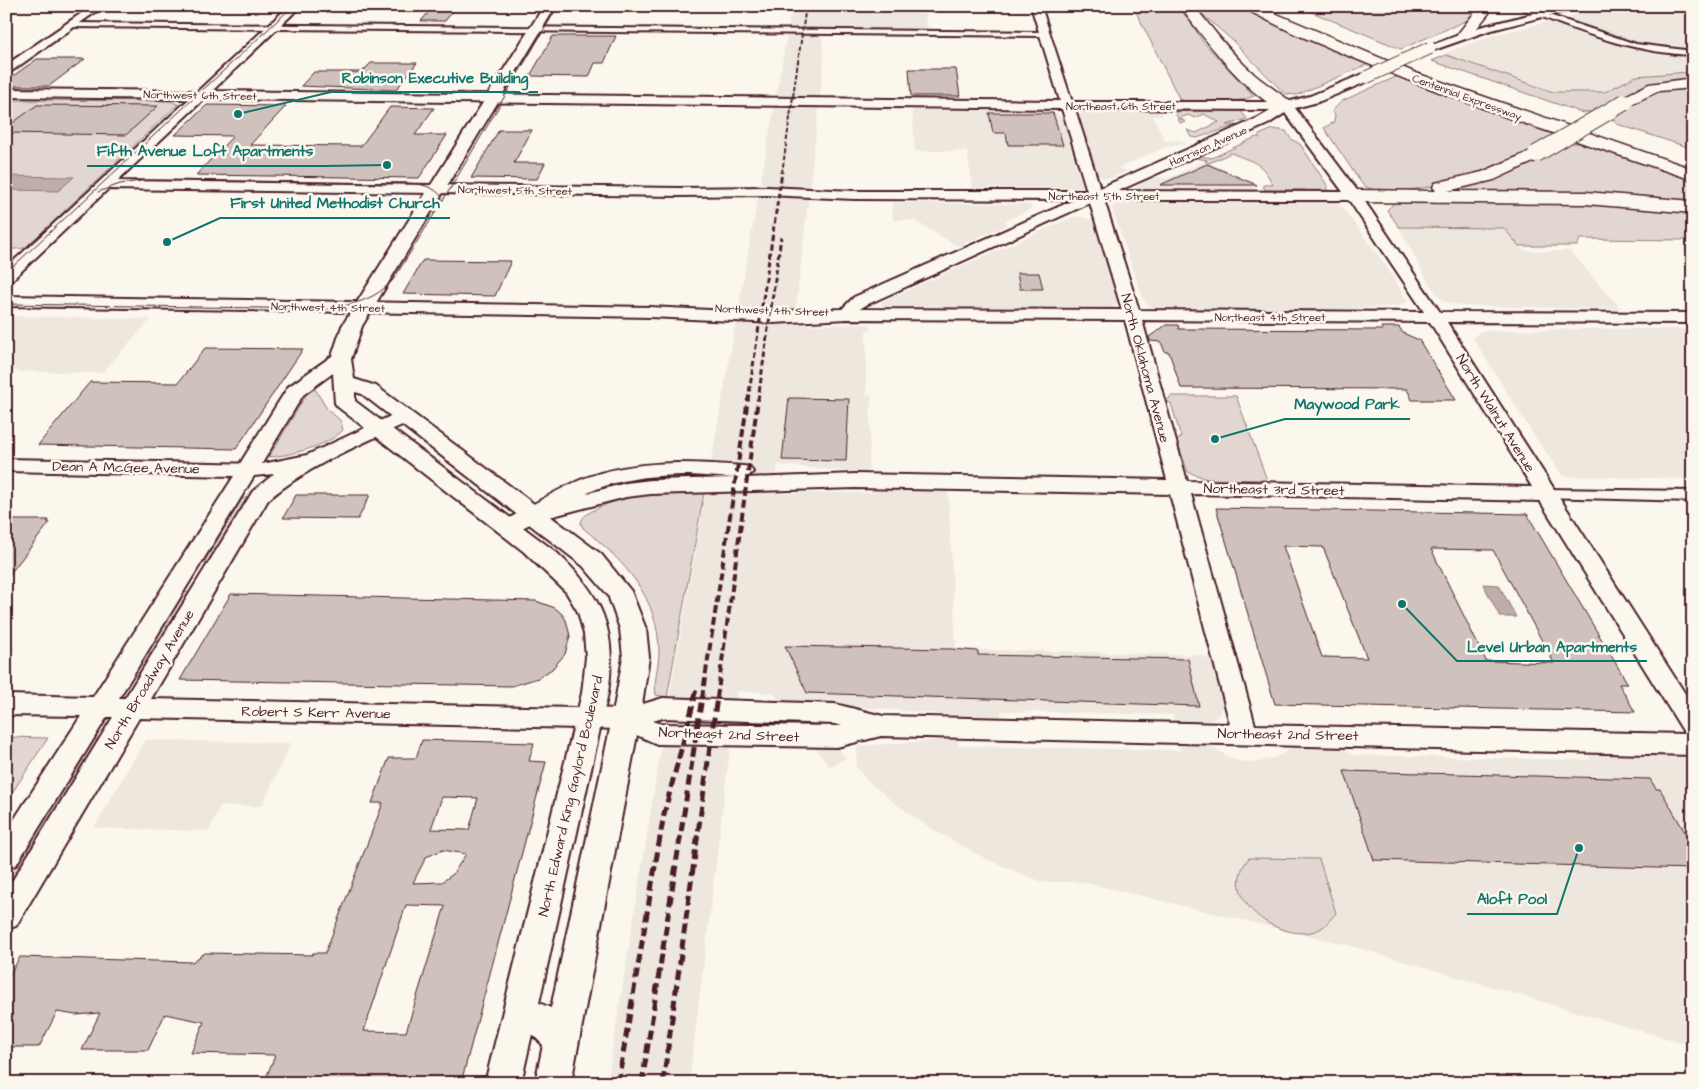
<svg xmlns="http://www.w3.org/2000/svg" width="1699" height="1089" font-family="'Architects Daughter',sans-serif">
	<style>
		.built { fill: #eee7de }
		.green { fill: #e2d7d0; stroke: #967b7e }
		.water { fill: #bfadaa; stroke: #907477 }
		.building { fill: #cfc2bc; stroke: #4a1f2b; fill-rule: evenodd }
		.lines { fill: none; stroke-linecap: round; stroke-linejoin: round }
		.street-casing { stroke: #4a1f2b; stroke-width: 4 }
		.secondary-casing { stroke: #4a1f2b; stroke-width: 4 }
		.primary-casing { stroke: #4a1f2b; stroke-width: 4 }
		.highway-casing { stroke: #4a1f2b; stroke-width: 3 }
		.street { fill: #fbf7ec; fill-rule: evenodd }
		.secondary { fill: #fbf7ec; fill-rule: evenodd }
		.primary { fill: #fbf7ec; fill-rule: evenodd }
		.highway { fill: #fbf7ec; fill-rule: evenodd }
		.tram { stroke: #4a1f2b; stroke-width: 1 }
		.rail-far3 { stroke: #4a1f2b; stroke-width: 2; stroke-dasharray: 4.5 2; stroke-linecap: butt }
		.rail-far2 { stroke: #4a1f2b; stroke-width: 3; stroke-dasharray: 5.5 3; stroke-linecap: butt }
		.rail-far1 { stroke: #4a1f2b; stroke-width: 4; stroke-dasharray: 8 4; stroke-linecap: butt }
		.rail { stroke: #4a1f2b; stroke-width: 5; stroke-dasharray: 10 5; stroke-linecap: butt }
		.secondary-bridge-casing { stroke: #4a1f2b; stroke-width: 14; stroke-linecap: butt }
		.highway-bridge-casing { stroke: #4a1f2b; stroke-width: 18; stroke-linecap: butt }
		.secondary-bridge { stroke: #fbf7ec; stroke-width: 12 }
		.highway-bridge { stroke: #fbf7ec; stroke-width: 16 }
		.labels { text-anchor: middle; stroke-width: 5; stroke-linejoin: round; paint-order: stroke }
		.far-street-label { font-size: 11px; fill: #4a1f2b; stroke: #fbf7ec }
		.street-label { font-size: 14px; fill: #4a1f2b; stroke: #fbf7ec }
		.leader { fill: none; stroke: #0f766e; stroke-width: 2 }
		.callout-dot { fill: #0f766e; stroke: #fbf7ec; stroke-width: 2 }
		.callout-label { font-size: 15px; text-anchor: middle; font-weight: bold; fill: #0f766e; stroke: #fbf7ec; stroke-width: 5; stroke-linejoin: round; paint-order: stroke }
	</style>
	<rect width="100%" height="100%" fill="#fbf7ec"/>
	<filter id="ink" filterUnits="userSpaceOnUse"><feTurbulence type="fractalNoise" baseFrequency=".02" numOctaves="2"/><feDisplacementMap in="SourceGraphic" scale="10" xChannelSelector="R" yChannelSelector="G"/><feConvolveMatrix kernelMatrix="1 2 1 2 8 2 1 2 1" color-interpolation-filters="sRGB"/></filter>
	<g filter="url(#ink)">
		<!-- built -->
		<g class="built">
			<path d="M792 6H924L928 31 837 29 821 31 824 60 794 325 870 324 871 330H866V395H871L869 468 867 473 778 465 774 493H871L895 489H948L956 649 1201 655 1214 662 1224 704 1221 712 1214 719 1197 723 1175 722 1173 715 1001 711V718H984L805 702 846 758 830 767 773 693 737 691 689 1083H607L669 698Z"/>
			<path d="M1607 6H1693V72L1636 76 1605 92H1553L1443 54 1493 35 1548 22 1619 45 1651 53 1683 56 1676 50 1634 44 1613 37 1569 18 1573 15Z"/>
			<path d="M912 110 1042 111 1057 113 1062 118 1083 188H973L967 151H915Z"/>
			<path d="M1088 111 1160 112 1163 116H1153L1165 141 1179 140 1188 144 1170 145 1118 168 1128 171 1111 178H1103L1095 174 1077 116Z"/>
			<path d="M1205 161 1232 173 1237 185H1252L1255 191 1164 188 1150 192 1138 191 1135 188 1150 177 1169 178Z"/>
			<path d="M1124 200 1139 203 1197 202 1202 200H1321L1336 202 1341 206 1382 260 1408 301 1399 306 1307 311 1159 310 1149 306 1143 299 1112 208 1116 201Z"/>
			<path d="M892 203 1027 204 1031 205V209L1005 221 1007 225 958 246 913 220H893Z"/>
			<path d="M1075 216 1087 218 1094 222 1118 300 1116 306 1108 310H1101L1096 307H893L891 310 883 307 881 302Z"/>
			<path d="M1399 227 1504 228 1524 251H1570L1621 309 1463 306 1446 302 1439 297 1426 278Z"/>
			<path d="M6 316 151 319 102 373 6 371Z"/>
			<path d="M1581 329H1693V479L1563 476 1533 434 1473 338 1480 331Z"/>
			<path d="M955 739 958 740V746L1180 750 1179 743H1199L1208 745 1234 760 1254 763 1275 758 1294 747 1345 748 1352 755 1591 760 1588 753 1672 755 1689 760 1693 762V1046L1348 945 1082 882H1042L986 859 932 829 896 804 868 781 856 767 857 746Z"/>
			<path d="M145 740 291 743 262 806H220L209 831 94 828Z"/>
		</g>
		<!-- green -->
		<g class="green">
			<path d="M1133 6H1181L1203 42 1254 96 1243 100 1202 102 1180 100Z"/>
			<path d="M1193 6H1235L1368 64 1297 95 1285 94 1233 41Z"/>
			<path d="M1297 6H1478V11L1470 19 1401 49Z"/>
			<path d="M1446 55 1553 92H1605L1636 76 1691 72H1693V81C1675 82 1656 81 1639 89 1620 97 1605 111 1583 113L1432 61Z"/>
			<path d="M1398 76 1551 131V138C1538 149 1517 160 1501 167 1475 177 1383 204 1362 184L1324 128 1334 122 1335 115 1332 111 1342 101Z"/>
			<path d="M1693 85V149L1617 124 1612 117 1636 100 1656 90Z"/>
			<path d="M6 100 169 101 178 104 25 248 6 250Z"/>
			<path d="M1212 110 1241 111 1247 119 1227 125H1237L1197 138 1191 137 1187 130 1196 133 1219 122 1204 114 1195 118 1188 115 1179 118 1186 122 1180 123 1175 112Z"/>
			<path d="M1273 129 1286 131 1291 139 1300 144 1327 185V190L1308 192 1306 190H1265L1263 185H1273C1261 161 1255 163 1231 153L1209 163 1205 161 1207 160 1195 158 1199 156 1212 158 1256 137 1259 138V135Z"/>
			<path d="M1568 143H1586L1693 179V204L1433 195 1515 170Z"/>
			<path d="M1578 201 1693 209V240L1580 239 1577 246H1519L1504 228 1399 227 1387 210 1395 202Z"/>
			<path d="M315 389 327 409 341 421 343 430C330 445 289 456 269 457L309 390Z"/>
			<path d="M1171 396H1236L1267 480 1207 479 1188 472 1177 441 1181 437 1171 403 1166 402Z"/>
			<path d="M683 492 704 493 667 697 656 695C653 682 659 666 659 652 659 597 623 560 583 528L581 523C583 514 591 512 598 508 626 495 652 494 683 492Z"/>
			<path d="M248 497 209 561 203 564 242 499Z"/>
			<path d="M188 592 189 593 140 675 132 677 184 593Z"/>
			<path d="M6 737 48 738 6 802Z"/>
			<path d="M96 739 98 741 97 745 6 892V877L89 744Z"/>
			<path d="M1249 858 1319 859 1336 913C1332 917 1327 924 1323 927 1291 950 1212 902 1249 858Z"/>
		</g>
		<!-- water -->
		<g class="water">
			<path d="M6 176 74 177 58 191 6 190Z"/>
			<path d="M1483 584 1499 585 1516 617H1500Z"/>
		</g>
		<!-- building -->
		<g class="building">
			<path d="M434 6H457L445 21H421Z"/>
			<path d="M553 36H616L604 63H595L589 77 530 76Z"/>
			<path d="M37 59H85L49 86H6V81Z"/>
			<path d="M371 63H417L396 90 301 86 314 72H362Z"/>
			<path d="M909 69H956L960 96H911Z"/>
			<path d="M37 105 158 106 126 135 6 133V128Z"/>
			<path d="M207 105 286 106 250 145 361 146 390 107 434 108 415 135H447L419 178 196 175 233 136 175 135Z"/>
			<path d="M989 113H1053L1063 145H1008L1006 133H993Z"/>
			<path d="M499 130H532L514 163H545L537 179 471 178Z"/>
			<path d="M1207 164 1257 185H1160Z"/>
			<path d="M423 260 511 261 495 296 403 294Z"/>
			<path d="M1017 273H1039L1043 289H1020Z"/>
			<path d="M1166 325H1178L1179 329 1383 330 1381 327H1399L1403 333 1419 340 1456 400H1412L1407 389 1181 388 1169 352H1165L1161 342 1150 341 1149 337Z"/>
			<path d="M205 348 303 349 236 449 38 445 90 382 178 383Z"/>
			<path d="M789 398 849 399 846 461 782 460Z"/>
			<path d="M296 495H370L358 519 283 518Z"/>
			<path d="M1216 508 1527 514 1628 684H1619L1635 712 1275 704ZM1283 546 1323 547 1367 658 1322 657ZM1431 549 1493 550 1554 663 1486 661Z"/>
			<path d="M6 520H49L47 522H50L6 579Z"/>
			<path d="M231 594 536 601 555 608 562 614 566 620 570 636 565 654 552 669 538 678 512 686 180 680Z"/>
			<path d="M785 646 951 649 978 651V655L1188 659 1199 706 807 693Z"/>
			<path d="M422 740 534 743 529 761 546 762 461 1083H264L275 1055 191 1053 204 1022 165 1014 148 1050H82L100 1013 76 1015 57 1012 39 1047H6V981L20 957 192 962 205 953 312 955 313 953H325L383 803H372L389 758H416ZM442 797 478 798 469 830 431 829ZM443 850 466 854 453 874 442 882 413 883 426 857ZM406 905 445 906 406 1032 364 1031Z"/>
			<path d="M1344 771 1650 779 1656 789H1660L1693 846V869L1374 860Z"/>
		</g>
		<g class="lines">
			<defs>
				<g id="street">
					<path d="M1540 12 1636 44 1693 51V55C1639 53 1590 36 1540 16Z"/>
					<path d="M73 23 1044 32 1048 34 1044 36 70 27V23Z"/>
					<path d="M1546 489 1693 491V501L1541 497 1539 494Z"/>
				</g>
				<g id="secondary">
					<path d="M92 6H104L6 75V65Z"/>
					<path d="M289 6H301L212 91 1060 101 1031 6H1041L1072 102H1287L1310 96 1363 74H1371L1373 77 1371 80 1318 102 1295 108 1359 193 1440 312 1693 313V323L1447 322 1693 706V755L881 736 837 747 657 744 623 729 139 718 16 926 6 930V891L113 717H107L16 865 6 868V832L81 716 6 715V695L93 697 234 476 6 471V459L262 464 307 455 397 413H411L413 417 411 421C361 444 309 465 268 500L151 699 626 709 663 698 835 704 883 716 1230 724 1170 494 855 488 651 494 626 497 538 520 508 535 501 533 498 528 501 523C528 508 555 490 585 478 636 459 689 462 743 466L750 467 753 472 746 478 855 474 1167 480 1125 320 847 319 773 323 650 317 6 306V296L650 307 749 312 842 309 854 297 1074 200 854 199 767 195 680 196 108 189 12 280 6 282V268L189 99 6 97V89L198 91ZM204 99 1062 109 1087 191H854L767 187 680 188 117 181ZM1075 109 1272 110 1258 118 1100 188ZM1285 113 1343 192 1118 191 1268 124ZM1104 200H1349L1424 312 1139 310ZM1090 203 1122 310 860 309 866 305ZM1142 320 1430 322 1532 487 1187 481ZM274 474 253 491 125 698H119L254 476ZM690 475 735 478 651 480 626 483 585 494C619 478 653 475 690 475ZM1191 494 1540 501 1685 734 1255 725ZM663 718 835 724 842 726 660 724 653 721Z"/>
					<path d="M1565 6H1585L1488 31 1434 50 1430 51 1424 48 1480 27Z"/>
				</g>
				<path id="primary" d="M544 6H556L362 326 351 359 354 379 376 386 601 554 631 591 646 629 649 657 640 719 571 1083H535L543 1045 532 1034 521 1083H485L582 693 586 657 584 634 578 612 566 592 523 551 338 407 335 403 333 373 303 395 255 475 247 477 239 475 236 470 288 387 332 356 342 326ZM355 392 362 394 583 566 608 595 620 629 623 657 612 719 551 1008 539 1003 608 693C618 630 602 595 556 552L355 401Z"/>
				<g id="highway">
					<path d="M1180 6H1194C1213 29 1231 54 1253 73 1262 82 1290 99 1295 106L1293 110C1262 117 1197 30 1180 6Z"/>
					<path d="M1239 6H1258L1416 73 1693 169V180L1517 121 1405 79 1295 34Z"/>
					<path d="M1476 6H1490L1489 13 1469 38H1459L1457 35 1475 12Z"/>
					<path d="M1516 6H1536L1550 14 1543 18Z"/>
					<path d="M1693 78V88L1659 91 1625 107 1617 102 1619 99 1649 84Z"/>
					<path d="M1536 149 1542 150 1545 154 1542 158 1494 180 1448 191 1586 192 1693 201V213L1586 204 1354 202 1347 200 1345 196 1347 192 1354 190 1436 191 1433 187 1435 183 1482 172Z"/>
				</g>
			</defs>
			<!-- street casing -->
			<use href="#street" class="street-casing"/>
			<!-- secondary casing -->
			<use href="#secondary" class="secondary-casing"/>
			<!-- primary casing -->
			<use href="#primary" class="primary-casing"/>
			<!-- highway casing -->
			<use href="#highway" class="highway-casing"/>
			<!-- street -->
			<use href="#street" class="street"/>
			<!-- secondary -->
			<use href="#secondary" class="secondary"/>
			<!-- primary -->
			<use href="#primary" class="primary"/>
			<!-- highway -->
			<use href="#highway" class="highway"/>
			<!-- tram -->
			<g class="tram">
				<path d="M98 192 120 184 147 180 408 183C421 184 434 186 442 197L440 206"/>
				<path d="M6 273 293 6"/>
				<path d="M6 304 326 309C352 305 375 300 393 280L450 189 558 6"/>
			</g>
			<!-- rail-far3 -->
			<path class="rail-far3" d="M782 173 806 6"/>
			<!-- rail-far2 -->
			<g class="rail-far2">
				<path d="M748 400 782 172"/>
				<path d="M758 400 781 237"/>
			</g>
			<!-- rail-far1 -->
			<g class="rail-far1">
				<path d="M694 698 697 688"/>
				<path d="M702 698 748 399"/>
				<path d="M717 698 758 399"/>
			</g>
			<!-- rail -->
			<g class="rail">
				<path d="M618 1083 664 814 695 697"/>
				<path d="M642 1083 702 697"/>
				<path d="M663 1083 717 697"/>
			</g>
			<defs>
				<path id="secondary-bridge" d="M1367 77 1430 48"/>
				<path id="highway-bridge" d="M1536 154 1625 102"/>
			</defs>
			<!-- secondary-bridge casing -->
			<use href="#secondary-bridge" class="secondary-bridge-casing"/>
			<!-- highway-bridge casing -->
			<use href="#highway-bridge" class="highway-bridge-casing"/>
			<!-- secondary-bridge -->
			<use href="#secondary-bridge" class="secondary-bridge"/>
			<!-- highway-bridge -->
			<use href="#highway-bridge" class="highway-bridge"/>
		</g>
	</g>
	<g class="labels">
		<!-- far-street labels -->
		<g class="far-street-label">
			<text transform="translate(200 95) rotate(1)" y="4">Northwest 6th Street</text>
			<text transform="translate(1467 97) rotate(20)" y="4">Centennial Expressway</text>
			<text x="1121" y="110">Northeast 6th Street</text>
			<text transform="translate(1208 146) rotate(-24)" y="4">Harrison Avenue</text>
			<text transform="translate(515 190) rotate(1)" y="4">Northwest 5th Street</text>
			<text x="1104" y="200">Northeast 5th Street</text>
			<text transform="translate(328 307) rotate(1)" y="4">Northwest 4th Street</text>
			<text transform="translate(772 310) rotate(2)" y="4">Northwest 4th Street</text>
			<text x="1270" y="321">Northeast 4th Street</text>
		</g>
		<!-- street labels -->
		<g class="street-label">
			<text transform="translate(1146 368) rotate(75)" y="5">North Oklahoma Avenue</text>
			<text transform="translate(1496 413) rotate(58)" y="5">North Walnut Avenue</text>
			<text transform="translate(126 467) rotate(1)" y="5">Dean A McGee Avenue</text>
			<text transform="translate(1274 489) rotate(1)" y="5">Northeast 3rd Street</text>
			<text transform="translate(149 679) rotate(-59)" y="5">North Broadway Avenue</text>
			<text transform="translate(316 712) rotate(1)" y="5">Robert S Kerr Avenue</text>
			<text transform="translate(729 734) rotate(2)" y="5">Northeast 2nd Street</text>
			<text transform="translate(1288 734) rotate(1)" y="5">Northeast 2nd Street</text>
			<text transform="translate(570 796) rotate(-77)" y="5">North Edward King Gaylord Boulevard</text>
		</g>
	</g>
	<!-- callouts -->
	<path class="leader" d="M238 114L331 92H538M387 165L324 166H87M167 242L220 218H450M1215 439L1285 419H1410M1402 604L1457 661H1647M1579 848L1557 914H1467"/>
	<g class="callout-dot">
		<circle cx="238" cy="114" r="5"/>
		<circle cx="387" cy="165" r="5"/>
		<circle cx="167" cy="242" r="5"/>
		<circle cx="1215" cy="439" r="5"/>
		<circle cx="1402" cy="604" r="5"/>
		<circle cx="1579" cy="848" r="5"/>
	</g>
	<g class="callout-label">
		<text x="435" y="83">Robinson Executive Building</text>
		<text x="205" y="156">Fifth Avenue Loft Apartments</text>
		<text x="335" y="208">First United Methodist Church</text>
		<text x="1347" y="409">Maywood Park</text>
		<text x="1552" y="652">Level Urban Apartments</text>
		<text x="1512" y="904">Aloft Pool</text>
	</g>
	<!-- margin -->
	<rect width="1699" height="1089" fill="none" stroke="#fbf7ec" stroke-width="25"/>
	<rect x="12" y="12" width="1674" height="1064" fill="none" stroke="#4a1f2b" stroke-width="2" filter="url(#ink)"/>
</svg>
